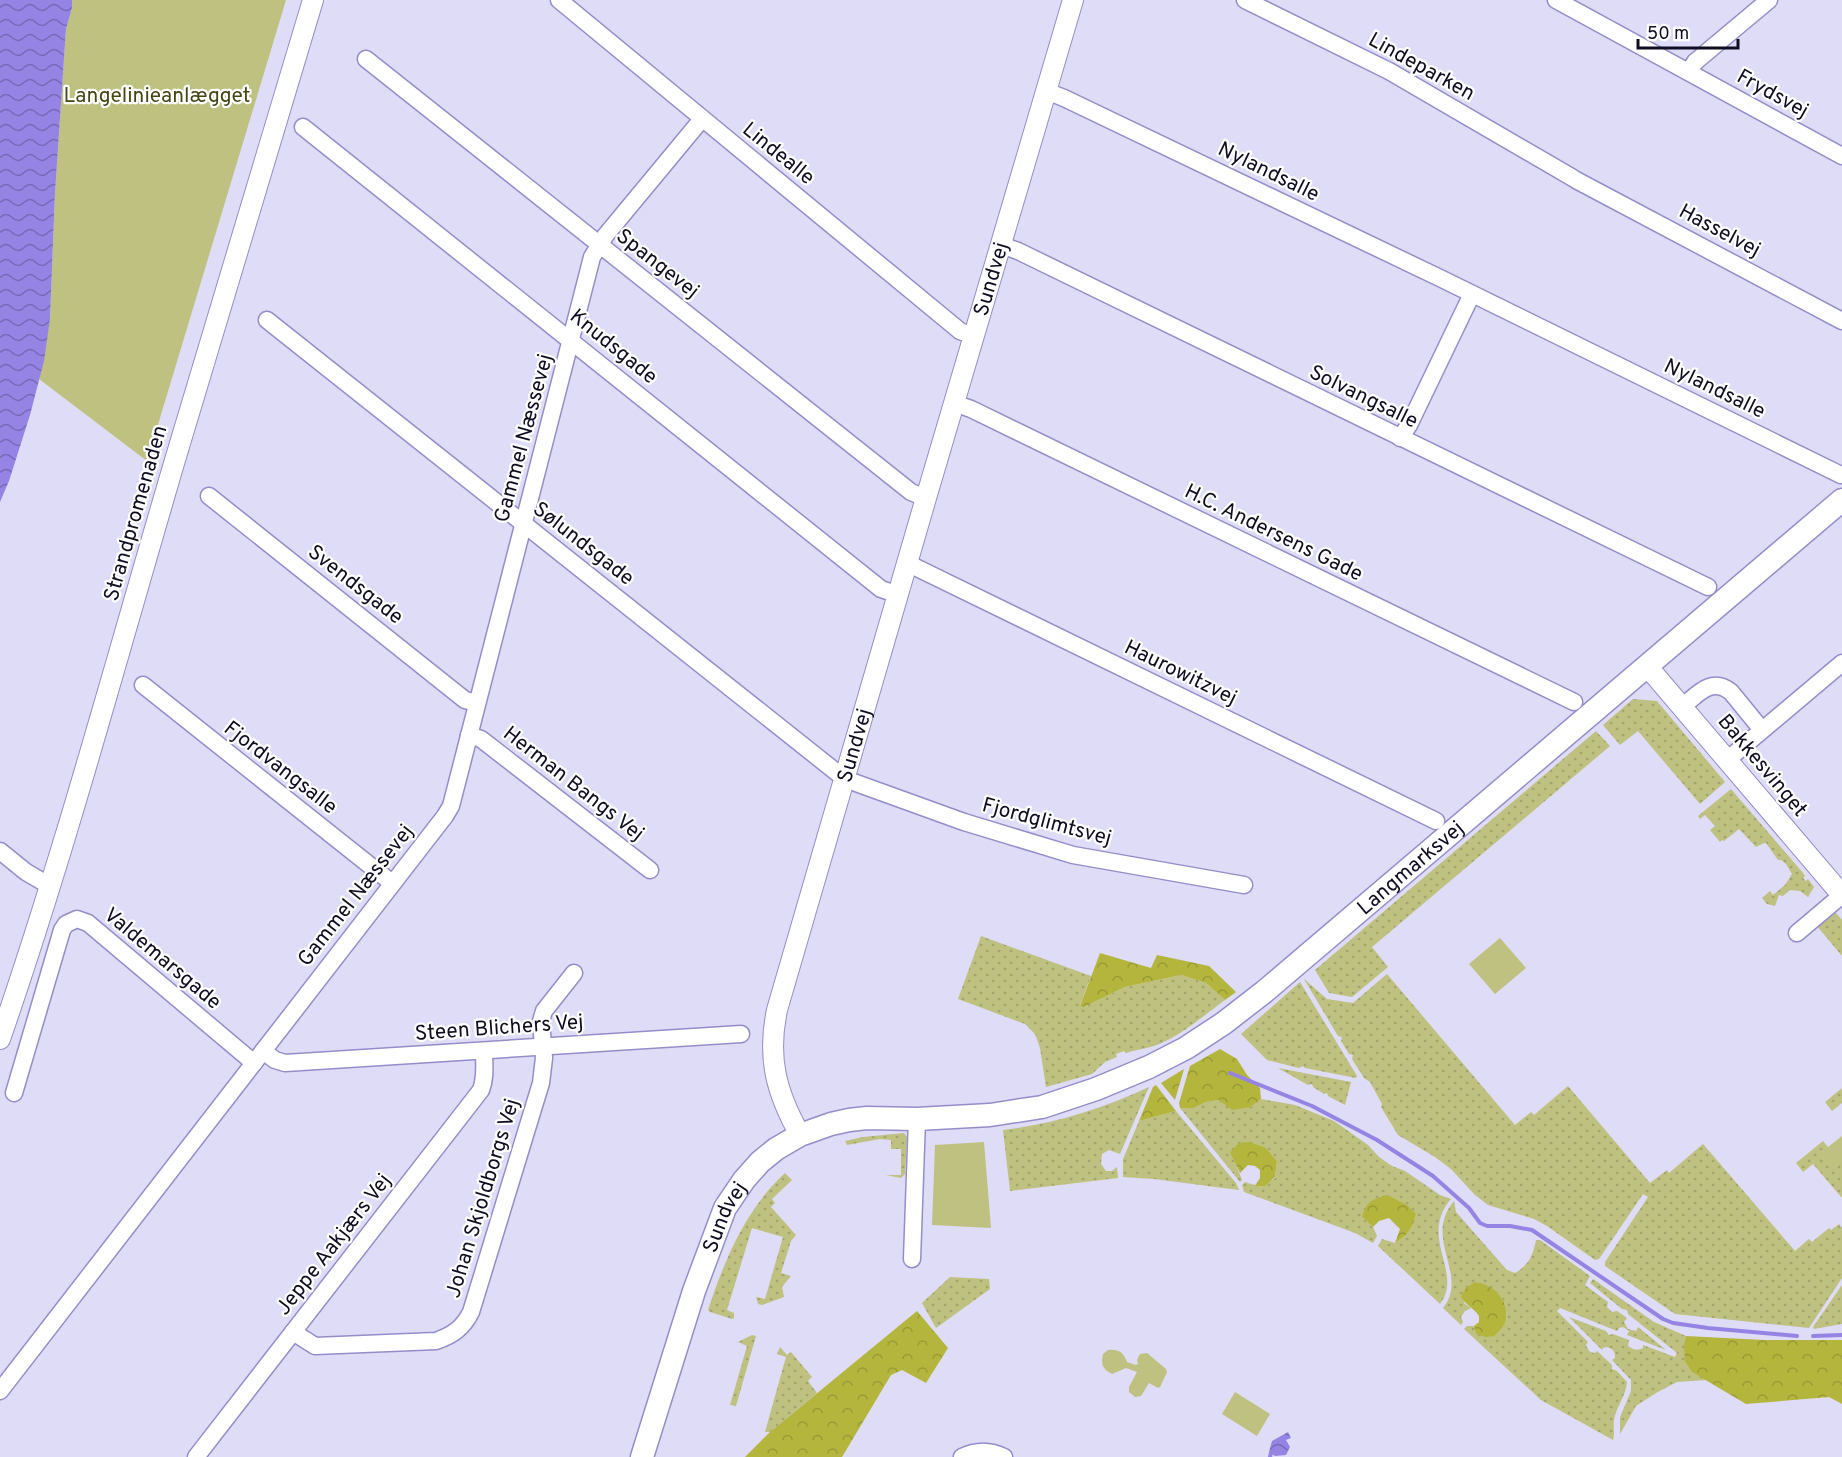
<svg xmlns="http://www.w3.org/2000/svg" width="1842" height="1457" font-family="Overpass,sans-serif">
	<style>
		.grass { fill: url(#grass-dots) }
		.forest { fill: url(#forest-crowns) }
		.park { fill: #bfc180 }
		.water { fill: url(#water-waves) }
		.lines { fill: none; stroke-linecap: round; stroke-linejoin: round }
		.stream { stroke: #9584e4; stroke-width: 4 }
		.minor-casing { stroke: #958dca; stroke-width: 19 }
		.tertiary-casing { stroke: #958dca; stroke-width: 22 }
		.secondary-casing { stroke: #958dca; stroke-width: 25 }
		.minor { stroke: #fff; stroke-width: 16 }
		.tertiary { stroke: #fff; stroke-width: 20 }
		.secondary { stroke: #fff; stroke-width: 22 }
		.labels { text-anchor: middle; stroke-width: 4.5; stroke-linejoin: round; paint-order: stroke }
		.street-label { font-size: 21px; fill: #100c22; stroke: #fff }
		.park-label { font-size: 21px; fill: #454616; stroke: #fff }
	</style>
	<defs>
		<pattern id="grass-dots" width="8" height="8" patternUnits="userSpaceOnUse" patternTransform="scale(1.5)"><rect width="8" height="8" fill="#bfc180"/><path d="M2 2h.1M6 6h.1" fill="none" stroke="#a3a56e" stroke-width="1.8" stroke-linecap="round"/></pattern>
		<pattern id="forest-crowns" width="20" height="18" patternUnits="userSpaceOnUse" patternTransform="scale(1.5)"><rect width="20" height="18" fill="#b4b53d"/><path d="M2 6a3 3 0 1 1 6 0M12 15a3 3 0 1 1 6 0" fill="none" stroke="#9a9a35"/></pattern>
		<pattern id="water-waves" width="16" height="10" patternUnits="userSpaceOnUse" patternTransform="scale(1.5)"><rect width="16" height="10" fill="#9584e4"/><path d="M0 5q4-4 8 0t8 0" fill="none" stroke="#786ab8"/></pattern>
	</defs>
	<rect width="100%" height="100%" fill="#dedcf6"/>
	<!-- grass -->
	<g class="grass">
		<path d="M1633 699 1657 701 1725 782 1700 804 1638 731 1620 745 1603 725Z"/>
		<path d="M1596 731 1610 746 1372 947 1388 967 1352 997 1329 993 1315 970Z"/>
		<path d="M1731 789 1803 873 1805 876 1803 878 1806 881 1808 879 1814 887 1808 897 1800 891 1790 890 1783 896 1779 895 1775 906 1767 904 1762 898 1770 891 1773 895 1785 885 1792 874 1786 864 1781 860H1778L1766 843H1764L1756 847 1739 829 1724 841 1722 840 1720 842 1710 830 1715 826 1705 815 1700 819 1698 816Z"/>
		<path d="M1834 911 1842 920V956L1817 926Z"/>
		<path d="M981 936 1091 976 1080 1005 1084 1007 1125 987 1181 975 1206 983 1225 1000C1206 1014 1175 1040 1154 1046 1144 1049 1135 1050 1126 1053L1124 1051 1116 1054 1117 1057 1105 1062 1092 1074 1046 1087 1040 1048 1035 1034 1025 1024 958 999Z"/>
		<path d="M1387 974 1515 1125 1531 1112 1534 1115 1568 1086 1650 1183 1667 1170 1669 1173 1703 1144 1795 1251 1809 1239 1812 1242 1829 1228 1831 1230 1839 1224 1842 1228V1278L1809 1328 1675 1314 1605 1266V1262L1648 1197 1643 1194 1599 1259 1595 1260 1547 1226 1534 1219 1488 1205 1475 1195 1451 1169 1435 1157 1398 1135 1381 1107 1382 1104 1370 1082 1364 1078 1352 1059 1353 1055 1349 1054 1341 1041 1342 1037 1338 1036 1304 979 1327 999 1353 1003Z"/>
		<path d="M1300 982 1357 1076 1356 1078 1305 1068 1303 1066 1299 1068 1267 1060 1241 1034Z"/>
		<path d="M1278 1068 1351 1082 1345 1105 1328 1096 1327 1093 1324 1094 1313 1087 1312 1084 1308 1085Z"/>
		<path d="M1149 1087 1120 1154 1109 1150 1102 1154 1101 1164 1106 1171H1112L1117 1167 1118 1178 1010 1191 1003 1130C1054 1124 1102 1109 1149 1087Z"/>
		<path d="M1842 1088V1103L1832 1111 1825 1102Z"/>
		<path d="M1261 1099 1295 1105 1334 1121 1368 1145 1379 1157 1392 1166 1405 1171 1440 1195 1451 1199C1418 1237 1464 1273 1440 1304L1378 1246 1382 1239 1395 1243C1407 1236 1413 1228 1416 1214L1362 1217 1373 1227 1377 1236 1373 1243 1355 1233 1244 1192 1242 1185 1245 1182C1258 1187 1264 1186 1275 1178L1277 1161 1266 1148 1231 1152 1242 1180 1240 1182 1180 1108H1194L1206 1102 1219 1100 1251 1107Z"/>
		<path d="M1176 1111 1236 1183 1239 1190 1154 1179 1123 1177V1159L1139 1121Z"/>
		<path d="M904 1133 907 1137 905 1174 901 1178 886 1175H901V1149H891V1140L880 1139 847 1145 845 1141 863 1137Z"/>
		<path d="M1842 1136V1198L1813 1164 1803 1172 1796 1163 1823 1141 1828 1147Z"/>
		<path d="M785 1173 792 1180 772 1199 775 1203 771 1207 796 1235 791 1241 781 1273 791 1276 782 1287 784 1297 762 1305 758 1304 756 1297 765 1299 783 1237 752 1228 727 1310 734 1313V1318L732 1319 710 1312 708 1310C725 1259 745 1210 785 1173Z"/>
		<path d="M1454 1201 1456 1212 1507 1270 1515 1273C1529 1265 1533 1255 1536 1240H1540L1590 1276 1585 1285 1608 1302 1607 1307 1612 1312 1617 1311 1627 1318 1624 1322 1628 1329 1636 1331 1638 1327 1666 1350 1627 1335 1629 1331 1623 1327 1619 1328 1617 1331 1560 1308 1557 1311 1588 1342 1586 1345C1588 1350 1590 1353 1595 1353L1597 1351 1612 1365V1369L1617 1371 1627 1382C1626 1396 1616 1407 1614 1420 1613 1428 1615 1433 1613 1440L1541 1400 1464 1329 1467 1326H1474L1476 1334 1495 1336C1499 1331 1505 1325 1506 1320 1509 1299 1494 1284 1475 1282L1464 1303 1471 1308 1465 1311 1461 1317 1463 1322 1461 1325 1443 1308C1470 1275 1422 1239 1454 1201Z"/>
		<path d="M950 1277 989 1279 990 1289 936 1328 922 1303Z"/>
		<path d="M1593 1279 1654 1322 1686 1336 1684 1344 1692 1372 1707 1380 1677 1382 1656 1393 1636 1406 1620 1434V1417L1631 1391V1380L1612 1360 1615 1358C1615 1351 1613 1349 1607 1347L1603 1348 1602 1350 1569 1317 1606 1331 1609 1335 1613 1334 1629 1340 1628 1346C1634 1350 1637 1351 1643 1348V1345L1675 1357 1677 1353 1628 1314 1627 1310 1622 1309 1590 1283Z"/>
		<path d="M1842 1285V1324L1814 1329 1813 1327Z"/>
		<path d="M752 1335 756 1336 736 1406 730 1405 747 1346 738 1342Z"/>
		<path d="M780 1347 787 1355 791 1352 812 1377 808 1381 817 1393 770 1432H765L786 1357 777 1354Z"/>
	</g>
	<!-- forest -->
	<g class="forest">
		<path d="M1100 953 1151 968 1157 955 1209 966 1236 992 1225 1000 1206 983 1181 975 1125 987 1084 1007 1080 1006Z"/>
		<path d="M1220 1049 1237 1059 1247 1075 1260 1088 1261 1099 1251 1107 1232 1110 1219 1100 1206 1102 1194 1108H1180L1179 1103 1190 1066Z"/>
		<path d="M1184 1069 1175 1100 1161 1083Z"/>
		<path d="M1156 1085 1176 1111 1139 1121 1153 1087Z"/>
		<path d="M1249 1142 1266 1148 1277 1161 1275 1177 1265 1186H1255L1260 1178V1170L1255 1166 1248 1165 1240 1173 1230 1152 1239 1143Z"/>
		<path d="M1387 1195 1407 1205 1416 1214C1413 1228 1407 1236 1395 1243L1400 1229 1389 1218 1379 1221 1373 1227 1362 1217C1367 1201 1371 1200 1387 1195Z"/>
		<path d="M1475 1282C1494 1284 1509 1299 1506 1320 1505 1326 1499 1331 1495 1336L1486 1337 1476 1334 1474 1326 1479 1322V1316C1474 1308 1465 1305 1461 1296L1466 1288Z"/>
		<path d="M917 1311 948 1348 926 1383 902 1370 891 1375 842 1457H745L770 1432Z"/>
		<path d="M1686 1336 1764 1340H1842V1404L1829 1397 1746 1404 1692 1372 1685 1361 1684 1344Z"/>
	</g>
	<!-- park -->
	<g class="park">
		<path d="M72 0H286L147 461 39 379 50 319 55 193 66 29 72 8Z"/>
		<path d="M1500 938 1526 968 1495 994 1469 964Z"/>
		<path d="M1842 1139V1163L1836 1168 1824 1154Z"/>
		<path d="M984 1142 991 1228 932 1225 935 1145Z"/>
		<path d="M1108 1350C1119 1349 1123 1352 1127 1362L1136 1365 1138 1364 1137 1360 1140 1354 1147 1353 1166 1369 1167 1372 1160 1387 1158 1388 1149 1383 1141 1396 1135 1397 1129 1392V1387L1137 1372 1126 1368 1112 1374C1102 1369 1101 1364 1103 1354Z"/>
		<path d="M1235 1392 1270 1414 1257 1436 1222 1414Z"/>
	</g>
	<!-- water -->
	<g class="water">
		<path d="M0 0H72V8L66 29 55 193 50 319 44 361 30 415 9 481 0 502Z"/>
		<path d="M1288 1432 1291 1438 1286 1440 1290 1447 1286 1455 1275 1456 1269 1452 1272 1441Z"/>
	</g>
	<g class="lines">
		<!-- stream -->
		<g class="stream">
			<path d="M1230 1073 1312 1106 1377 1140 1433 1176 1469 1208 1480 1223 1487 1226H1510L1532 1230 1663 1319 1673 1323 1708 1328 1797 1336"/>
			<path d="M1813 1336 1842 1335"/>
			<path d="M1270 1457 1271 1453"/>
		</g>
		<defs>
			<g id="minor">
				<path d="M559 0 960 331 973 336"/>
				<path d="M1245 0 1389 71 1573 178"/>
				<path d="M1556 0 1842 156"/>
				<path d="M366 59 911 492 926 498"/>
				<path d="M1689 72 1695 62 1769 0"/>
				<path d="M1046 91 1064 98 1442 279 1841 475"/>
				<path d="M303 127 881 589 899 595"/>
				<path d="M1576 180 1842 321"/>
				<path d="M1001 245 1018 251 1708 587"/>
				<path d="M267 320 845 779 964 822 1073 855 1244 885"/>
				<path d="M954 403 971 409 1574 702"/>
				<path d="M1400 438 1409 425 1472 294"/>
				<path d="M209 496 465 700 477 703"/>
				<path d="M907 563 1436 821"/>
				<path d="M143 685 392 883"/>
				<path d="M1682 707C1697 695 1711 676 1731 692L1762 730"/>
				<path d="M469 735 481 739 650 870"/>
				<path d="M1727 760 1842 663"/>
				<path d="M0 851 26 872 50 886"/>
				<path d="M1797 933 1842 895"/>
				<path d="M263 1051 275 1060 285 1063 741 1034"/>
				<path d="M14 1093 62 930 66 924 77 919 88 923 254 1063"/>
				<path d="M912 1259 917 1119"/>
				<path d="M293 1332 315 1346 436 1341C453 1335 463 1328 471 1312L541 1083 544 1058 541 1021 544 1011 574 973"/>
				<path d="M0 1391 445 816 451 806 592 257 605 236 702 119"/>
				<path d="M196 1457 481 1090C486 1077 484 1065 484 1052"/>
				<path d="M962 1457C976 1450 990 1450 1004 1457"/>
			</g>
			<g id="tertiary">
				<path d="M1647 666 1842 895"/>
				<path d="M0 1039C66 848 118 653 175 460 221 306 268 153 313 0"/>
				<path id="s1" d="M800 1135C776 1092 767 1058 777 1010L926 498 1073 0"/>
			</g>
			<g id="secondary">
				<path id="s2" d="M642 1457 694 1291 725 1208 744 1180 760 1162 776 1149 800 1135 831 1124 849 1120 867 1118 917 1119 990 1115 1042 1107 1096 1089 1149 1067 1186 1048 1224 1023 1264 992 1842 500"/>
			</g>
		</defs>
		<!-- minor casing -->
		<use href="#minor" class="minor-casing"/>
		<!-- tertiary casing -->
		<use href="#tertiary" class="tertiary-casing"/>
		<!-- secondary casing -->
		<use href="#secondary" class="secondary-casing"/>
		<!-- minor -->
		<use href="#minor" class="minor"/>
		<!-- tertiary -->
		<use href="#tertiary" class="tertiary"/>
		<!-- secondary -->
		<use href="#secondary" class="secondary"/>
	</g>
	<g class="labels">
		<!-- street labels -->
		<g class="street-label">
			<text transform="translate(1422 66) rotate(29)" y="7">Lindeparken</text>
			<text transform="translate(1773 93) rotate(29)" y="7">Frydsvej</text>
			<text transform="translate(779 153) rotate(39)" y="7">Lindealle</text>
			<text transform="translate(1269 171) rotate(26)" y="7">Nylandsalle</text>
			<text transform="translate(1720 230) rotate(28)" y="7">Hasselvej</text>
			<text transform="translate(658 263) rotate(38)" y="7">Spangevej</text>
			<text dy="7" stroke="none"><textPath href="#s1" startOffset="892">Sundvej</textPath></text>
			<text transform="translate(614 346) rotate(39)" y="7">Knudsgade</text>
			<text transform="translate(1715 388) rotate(26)" y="7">Nylandsalle</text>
			<text transform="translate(1364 396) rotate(26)" y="7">Solvangsalle</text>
			<text transform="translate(523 438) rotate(-75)" y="7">Gammel Næssevej</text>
			<text transform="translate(135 513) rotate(-74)" y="7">Strandpromenaden</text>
			<text transform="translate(1274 532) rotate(26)" y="7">H.C. Andersens Gade</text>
			<text transform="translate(584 543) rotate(38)" y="7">Sølundsgade</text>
			<text transform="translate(356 584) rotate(38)" y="7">Svendsgade</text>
			<text transform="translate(1181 672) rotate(26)" y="7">Haurowitzvej</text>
			<text dy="7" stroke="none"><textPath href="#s1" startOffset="406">Sundvej</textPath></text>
			<text transform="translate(1763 765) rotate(50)" y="7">Bakkesvinget</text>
			<text transform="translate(281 767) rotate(38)" y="7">Fjordvangsalle</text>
			<text transform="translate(574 783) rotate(38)" y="7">Herman Bangs Vej</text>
			<text transform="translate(1047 821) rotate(15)" y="7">Fjordglimtsvej</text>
			<text dy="7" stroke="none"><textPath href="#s2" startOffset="1058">Langmarksvej</textPath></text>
			<text transform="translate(355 895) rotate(-52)" y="7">Gammel Næssevej</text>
			<text transform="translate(163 958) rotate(40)" y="7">Valdemarsgade</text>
			<text transform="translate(499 1027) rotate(-4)" y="7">Steen Blichers Vej</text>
			<text transform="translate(482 1198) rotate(-73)" y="7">Johan Skjoldborgs Vej</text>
			<text dy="7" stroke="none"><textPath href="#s2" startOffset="254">Sundvej</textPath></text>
			<text transform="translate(333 1244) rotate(-52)" y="7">Jeppe Aakjærs Vej</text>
		</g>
		<!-- park labels -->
		<g class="park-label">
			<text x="157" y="102">Langelinieanlægget</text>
		</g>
	</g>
	<!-- scale -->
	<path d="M1638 39v9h100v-9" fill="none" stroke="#100c22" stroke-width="3"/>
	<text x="1647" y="39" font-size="18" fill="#100c22" stroke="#ffffff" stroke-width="4.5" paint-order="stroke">50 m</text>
</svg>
